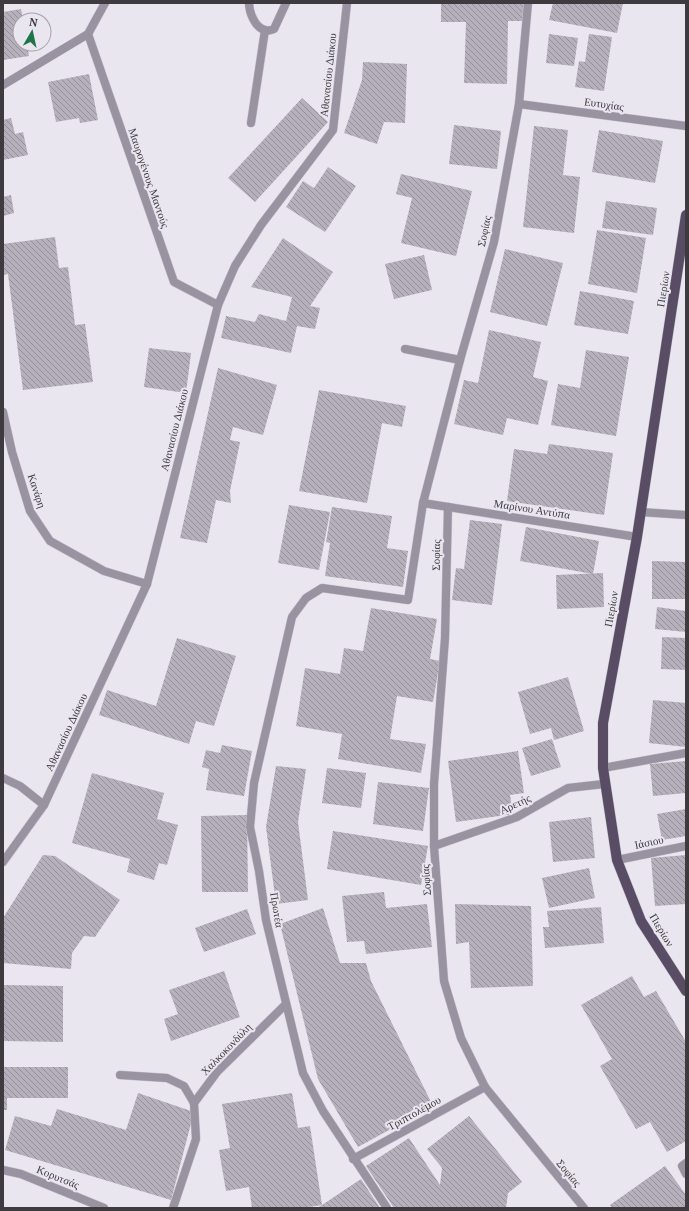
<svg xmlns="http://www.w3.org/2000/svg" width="689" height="1211" font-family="'PT Serif',serif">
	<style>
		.building { fill: url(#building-back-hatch) }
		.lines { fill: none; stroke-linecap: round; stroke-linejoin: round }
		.lane-casing { stroke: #c7c4cd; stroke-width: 9 }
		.street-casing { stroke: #c7c4cd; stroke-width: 9 }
		.primary-casing { stroke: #c7c4cd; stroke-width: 11 }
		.lane { stroke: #9992a1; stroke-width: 8 }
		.street { stroke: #9992a1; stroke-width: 8 }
		.primary { stroke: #594d66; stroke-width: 10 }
		.labels { text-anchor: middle; stroke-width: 4; stroke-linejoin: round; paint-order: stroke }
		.street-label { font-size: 11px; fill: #3d3b3f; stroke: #eae6f0 }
	</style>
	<defs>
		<pattern id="building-back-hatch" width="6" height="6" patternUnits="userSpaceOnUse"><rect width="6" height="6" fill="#b5b0bb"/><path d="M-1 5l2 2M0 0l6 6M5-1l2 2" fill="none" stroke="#949099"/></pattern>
	</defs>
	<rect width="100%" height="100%" fill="#eae6f0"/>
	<!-- building -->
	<g class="building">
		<path d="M441 3H525L524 21H508L507 84 464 83 466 22H441Z"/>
		<path d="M553 3H623L617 33 549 20Z"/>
		<path d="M21 9 23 20H20V44H27L29 56 3 60V12Z"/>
		<path d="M549 34 578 38 574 66 546 63Z"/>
		<path d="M589 34 612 37 604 91 575 87 579 61 585 62Z"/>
		<path d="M363 62 407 64 405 123 384 122 377 144 344 133 362 80Z"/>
		<path d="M89 74 98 120 80 123 79 118 56 122 48 82Z"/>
		<path d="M302 98 328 122 255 202 228 178Z"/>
		<path d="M11 118 15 134 23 132 28 155 3 160V120Z"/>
		<path d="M454 125 501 131 497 169 449 164Z"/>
		<path d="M534 126 568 130 563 175 580 177 574 233 523 227Z"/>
		<path d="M599 130 663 141 655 183 592 172Z"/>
		<path d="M328 167 356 186 325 232 286 207 303 181 314 188Z"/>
		<path d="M401 174 472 191 456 256 401 243 412 198 396 194Z"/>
		<path d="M11 195 14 213 3 216V197Z"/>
		<path d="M606 201 657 208 653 235 602 228Z"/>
		<path d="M597 230 646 238 637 293 588 284Z"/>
		<path d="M55 237 59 268 68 267 75 325 85 324 93 382 23 390 8 274 3 275V244Z"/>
		<path d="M283 238 333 272 310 306 320 308 315 329 297 326 291 353 221 338 226 316 255 322 259 314 286 321 292 297 251 287Z"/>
		<path d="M505 249 563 263 547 326 490 312Z"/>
		<path d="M424 255 432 290 394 299 385 264Z"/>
		<path d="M580 291 634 301 628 334 574 325Z"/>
		<path d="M489 330 541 342 533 377 548 381 538 425 507 418 503 435 454 424 464 380 478 383Z"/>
		<path d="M149 348 191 353 186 393 144 387Z"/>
		<path d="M586 350 629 357 616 436 551 425 558 384 580 388Z"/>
		<path d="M218 368 277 385 263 435 233 427 230 440 240 442 230 491 231 503 216 500 207 543 180 538Z"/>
		<path d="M319 390 406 406 402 427 382 423 367 503 299 491Z"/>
		<path d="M549 444 613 453 604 515 507 501 514 449 547 454Z"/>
		<path d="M289 505 330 512 319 570 278 563Z"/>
		<path d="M332 507 392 516 387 548 408 551 403 587 325 576 330 543 326 542Z"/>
		<path d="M470 520 502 524 492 605 452 600 456 568 464 569Z"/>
		<path d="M526 527 599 541 593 574 520 561Z"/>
		<path d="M652 561 686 562V599H652Z"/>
		<path d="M603 573 604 607 557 609 556 575Z"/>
		<path d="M657 607 686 611V632L655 629Z"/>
		<path d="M371 608 437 619 430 659 440 661 433 702 397 696 390 739 426 744 421 773 338 759 342 734 296 726 305 668 340 674 344 648 363 651Z"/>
		<path d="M662 637 686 638V670L661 669Z"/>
		<path d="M177 638 236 656 214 726 196 721 189 744 99 715 107 690 156 706Z"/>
		<path d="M568 677 584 731 554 740 551 728 530 734 518 692Z"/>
		<path d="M653 700 686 703V747L649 743Z"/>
		<path d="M552 739 561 767 531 776 522 748Z"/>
		<path d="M222 745 252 751 244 796 206 790 209 769 202 767 206 750 220 753Z"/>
		<path d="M518 751 524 793 510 795 513 814 456 822 448 761Z"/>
		<path d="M686 761V793L653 796 650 764Z"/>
		<path d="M276 766 306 769 298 822 308 900 276 904 266 827Z"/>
		<path d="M327 768 366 773 361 808 322 803Z"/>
		<path d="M92 773 164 793 157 819 178 825 167 865 159 863 154 880 127 872 130 859 72 843Z"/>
		<path d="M378 782 429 788 423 831 373 824Z"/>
		<path d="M686 809V836L662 840 657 814Z"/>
		<path d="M247 815 248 892H202L201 816Z"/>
		<path d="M591 817 595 858 553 862 549 822Z"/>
		<path d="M333 831 428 846 421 885 327 869Z"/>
		<path d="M43 855 55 856 120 900 95 937 84 936 72 953 71 969 3 963V918Z"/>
		<path d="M686 855V904L655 906 651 858Z"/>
		<path d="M589 868 595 898 549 908 542 878Z"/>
		<path d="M384 892 386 908 427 904 432 947 366 954 364 941 347 942 342 896Z"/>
		<path d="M455 904 531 906 533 986 471 988 469 942 456 944Z"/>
		<path d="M601 907 604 943 545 948 543 927H549L547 911Z"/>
		<path d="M323 908 340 963H366L371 981 433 1106 358 1147 318 1079 280 924Z"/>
		<path d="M247 909 256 934 204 952 195 928Z"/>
		<path d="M224 971 240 1017 171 1041 164 1019 178 1014 169 990Z"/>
		<path d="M632 976 644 997 656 991 686 1042V1141L667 1152 650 1122 636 1129 600 1066 612 1059 581 1005Z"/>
		<path d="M3 985 63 986V1042L3 1041Z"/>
		<path d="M3 1067H68V1098H7V1110H3Z"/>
		<path d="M138 1093 194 1112 171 1200 5 1150 15 1116 51 1126 57 1109 126 1130Z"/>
		<path d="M292 1093 298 1128 310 1126 322 1205 303 1208H252L249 1187 226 1191 219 1150 230 1148 222 1104Z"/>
		<path d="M469 1116 522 1182 508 1193 506 1208H394L366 1166 409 1138 440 1185 442 1168 427 1149Z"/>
		<path d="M665 1166 686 1195V1208H612L610 1205Z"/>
		<path d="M361 1179 380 1208H317L322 1205Z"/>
	</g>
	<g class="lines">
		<defs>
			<path id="lane" d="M405 349 460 360"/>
			<g id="street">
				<path d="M249 3C249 12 255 28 265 30 267 31 272 30 274 29L286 3"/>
				<path d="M88 34 174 282 218 305"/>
				<path d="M3 85 88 34 105 3"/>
				<path d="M519 104 686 126"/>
				<path d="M251 123 265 30"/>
				<path d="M3 412 12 452 30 511 50 541 104 571 147 584"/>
				<path d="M423 503 637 537"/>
				<path d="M448 507 445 638 434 784V846L444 981 461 1038 485 1087 584 1208"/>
				<path d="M640 512 686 515"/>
				<path d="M603 768 686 753"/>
				<path d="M3 778 20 786 44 805"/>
				<path d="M434 846 517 817 568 788 604 784"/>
				<path d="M617 860 686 846"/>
				<path d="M3 862 44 805 147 584 218 305 235 266 261 225 333 130 347 3"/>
				<path d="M120 1075 167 1078 184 1086 194 1103"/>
				<path d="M353 1159 485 1087"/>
				<path d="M686 1163 682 1166 686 1174"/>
				<path d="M3 1170 21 1174 104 1208"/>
				<path d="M173 1208 196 1139 194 1103 217 1072 286 1004"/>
				<path d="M387 1208 323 1111 303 1073 266 920 259 871 250 827 254 783 292 617 306 598 322 588 408 600 423 503 460 360 494 242 519 104 528 3"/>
			</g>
			<path id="primary" d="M686 215 637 537 603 723V768L617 860 641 921 686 991"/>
		</defs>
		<!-- lane casing -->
		<use href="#lane" class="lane-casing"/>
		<!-- street casing -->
		<use href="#street" class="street-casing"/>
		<!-- primary casing -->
		<use href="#primary" class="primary-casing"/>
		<!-- lane -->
		<use href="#lane" class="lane"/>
		<!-- street -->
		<use href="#street" class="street"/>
		<!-- primary -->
		<use href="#primary" class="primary"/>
	</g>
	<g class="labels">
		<!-- street labels -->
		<g class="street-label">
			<text transform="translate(328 75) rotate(-84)" y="4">Αθανασίου Διάκου</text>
			<text transform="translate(604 104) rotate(8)" y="4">Ευτυχίας</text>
			<text transform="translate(149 178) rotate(71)" y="4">Μαυρογένους Μαντούς</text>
			<text transform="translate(484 231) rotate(-78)" y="4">Σοφίας</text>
			<text transform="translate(663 289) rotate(-81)" y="4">Πιερίων</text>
			<text transform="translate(174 430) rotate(-76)" y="4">Αθανασίου Διάκου</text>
			<text transform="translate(37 491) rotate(71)" y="4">Κανάρη</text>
			<text transform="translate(532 509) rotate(9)" y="4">Μαρίνου Αντύπα</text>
			<text transform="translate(436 555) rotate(-89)" y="4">Σοφίας</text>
			<text transform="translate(611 609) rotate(-80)" y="4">Πιερίων</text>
			<text transform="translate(66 732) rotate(-65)" y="4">Αθανασίου Διάκου</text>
			<text transform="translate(515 804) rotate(-25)" y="4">Αρετής</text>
			<text transform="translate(649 842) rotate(-12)" y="4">Ιάσιου</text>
			<text transform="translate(426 880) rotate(-94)" y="4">Σοφίας</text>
			<text transform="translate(277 910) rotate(81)" y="4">Πρωτέα</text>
			<text transform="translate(662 930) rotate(59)" y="4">Πιερίων</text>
			<text transform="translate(226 1049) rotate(-46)" y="4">Χαλκοκονδύλη</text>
			<text transform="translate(414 1113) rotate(-29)" y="4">Τριπτολέμου</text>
			<text transform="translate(569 1173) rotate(50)" y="4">Σοφίας</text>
			<text transform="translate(58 1177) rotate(22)" y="4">Κορυτσάς</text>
		</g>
	</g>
	<!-- border -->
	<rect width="689" height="1211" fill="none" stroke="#3d3b3f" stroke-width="8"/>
	<!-- north arrow -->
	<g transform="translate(32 32) rotate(9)"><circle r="19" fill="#eae6f0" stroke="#a5a2a9"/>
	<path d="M0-3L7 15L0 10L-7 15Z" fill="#1d7548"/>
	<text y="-6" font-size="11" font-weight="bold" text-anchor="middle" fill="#3d3b3f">N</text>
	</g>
</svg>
